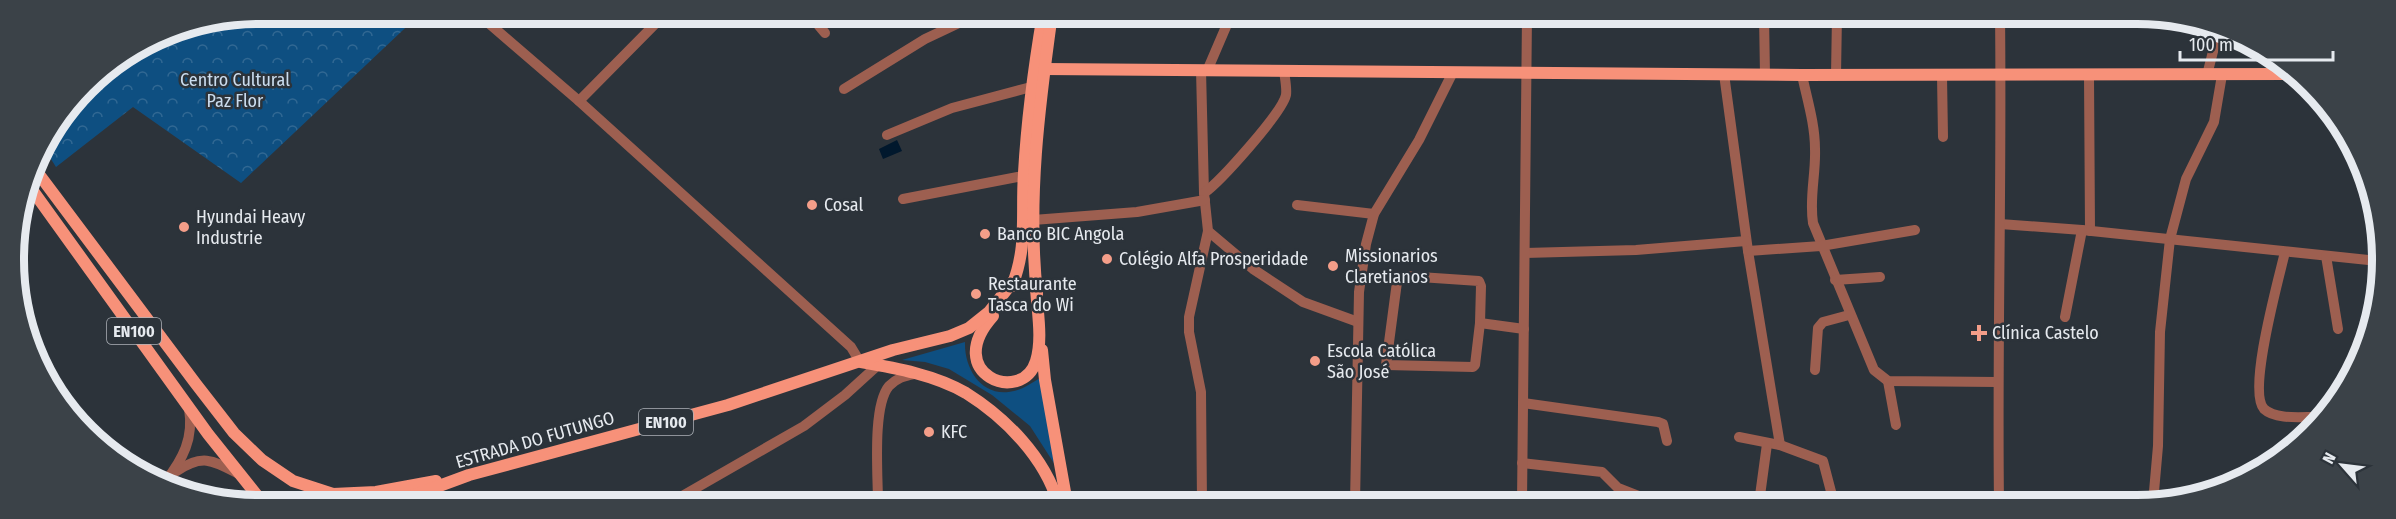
<svg xmlns="http://www.w3.org/2000/svg" width="2396" height="519" font-family="'Fira Sans Condensed',sans-serif">
	<style>
		.grass { fill: #0e4f81 }
		.park { fill: url(#park-crowns) }
		.water { fill: #01182d }
		.lines { fill: none; stroke-linecap: round; stroke-linejoin: round }
		.minor { stroke: #9d5f50; stroke-width: 10 }
		.major { stroke: #f79179; stroke-width: 12 }
		.poi-dot { fill: #f49e89; stroke: #2c333a; stroke-width: 2 }
		.labels { text-anchor: middle; stroke-width: 5; stroke-linejoin: round; paint-order: stroke }
		.shield { fill: #2c333a; stroke: #aeb3b9; stroke-width: 1.5 }
		.shield-label { font-size: 16px; font-weight: bold; fill: #e6eaef }
		.park-label { font-size: 18px; fill: #cbddef; stroke: #2c333a }
		.poi-label { font-size: 18px; fill: #e6eaef; stroke: #2c333a; text-anchor: start }
		.street-label { font-size: 18px; fill: #e6eaef; stroke: #2c333a }
		.rim { fill: none; stroke: #e6eaef; stroke-width: 8 }
	</style>
	<defs>
		<pattern id="park-crowns" width="20" height="18" patternUnits="userSpaceOnUse" patternTransform="scale(1.5)"><rect width="20" height="18" fill="#0e4f81"/><path d="M2 6a3 3 0 1 1 6 0M12 15a3 3 0 1 1 6 0" fill="none" stroke="#316893"/></pattern>
	</defs>
	<rect width="100%" height="100%" fill="#2c333a"/>
	<!-- grass -->
	<path class="grass" d="M965 342C964 370 983 399 1014 391 1023 389 1032 383 1040 378L1057 468 1030 426 992 395 949 369 925 362 902 360Z"/>
	<!-- park -->
	<path class="park" d="M260 14H420L241 183 133 107 56 167 44 148 86 85 166 32Z"/>
	<!-- water -->
	<path class="water" d="M897 140 902 151 883 159 879 149Z"/>
	<g class="lines">
		<!-- minor -->
		<g class="minor">
			<path d="M478 14 579 101 851 347 860 362"/>
			<path d="M809 14 825 33"/>
			<path d="M1764 15 1765 75"/>
			<path d="M1201 70 1204 193 1208 231 1253 269 1303 302 1358 322"/>
			<path d="M1207 71 1231 15"/>
			<path d="M1724 74 1748 251 1780 445"/>
			<path d="M1802 75C1807 99 1815 124 1815 149 1816 174 1809 198 1813 223L1874 370 1888 381 1997 382"/>
			<path d="M1836 75 1837 15"/>
			<path d="M2207 75 2218 32"/>
			<path d="M1942 76 1943 137"/>
			<path d="M2089 76 2090 231"/>
			<path d="M844 89 925 39 978 14"/>
			<path d="M579 101 665 14"/>
			<path d="M887 135 952 108 1031 87"/>
			<path d="M1204 193C1220 182 1282 113 1286 95 1287 88 1285 79 1284 71"/>
			<path d="M903 199 1023 176"/>
			<path d="M1297 205 1374 214"/>
			<path d="M1033 220 1137 212 1205 200"/>
			<path d="M2000 224 2082 230 2378 261"/>
			<path d="M1748 251 1821 246 1915 230"/>
			<path d="M2285 252C2279 278 2247 391 2264 409 2277 421 2306 416 2322 417"/>
			<path d="M1525 253 1636 250 1746 241"/>
			<path d="M2326 256 2338 329"/>
			<path d="M1405 276 1479 281 1481 286 1480 323 1475 365 1473 367 1386 365 1397 282 1399 278Z"/>
			<path d="M1835 280 1880 277"/>
			<path d="M24 316 52 382"/>
			<path d="M2065 317 2082 230"/>
			<path d="M1480 323 1524 329"/>
			<path d="M1815 370 1818 328 1823 322 1849 315"/>
			<path d="M1888 381 1896 425"/>
			<path d="M59 395 79 425"/>
			<path d="M1523 403 1658 422 1663 424 1667 441"/>
			<path d="M1739 437 1780 445 1823 461 1834 503"/>
			<path d="M1522 463 1602 472 1618 488 1641 497 1645 503"/>
			<path d="M177 471C203 453 214 461 239 474"/>
			<path d="M165 482C183 459 194 438 189 409"/>
			<path d="M670 503 804 426 845 395 878 365"/>
			<path d="M878 503C878 476 872 406 889 386 897 378 904 376 914 374"/>
			<path d="M1202 503 1201 392 1189 332V317L1208 231"/>
			<path d="M1355 503 1359 292 1366 244 1374 214 1419 140 1452 74"/>
			<path d="M1522 503 1527 15"/>
			<path d="M1759 503 1767 444"/>
			<path d="M1999 503C1997 341 2002 178 2000 15"/>
			<path d="M2153 503 2158 446 2160 332 2170 239 2186 179 2214 122 2222 75"/>
		</g>
		<!-- major -->
		<g class="major">
			<path d="M1044 69 1802 75 2291 74"/>
			<path d="M32 165 196 384 234 433 262 460 293 481 333 494 376 492 436 481"/>
			<path d="M28 184 208 434 263 503"/>
			<path d="M1012 286C1028 246 1021 215 1024 173 1027 120 1034 67 1043 14"/>
			<path d="M1037 294C1027 200 1039 107 1052 14"/>
			<path d="M993 316C941 374 1022 406 1036 361 1043 339 1037 310 1036 287"/>
			<path d="M1042 350 1045 380 1067 503"/>
			<path d="M861 362C896 368 935 375 966 393 1006 418 1045 458 1058 503"/>
			<path d="M393 503 469 475 728 405 893 350 950 336 969 328 989 312 1015 279"/>
		</g>
	</g>
	<!-- markers -->
	<g class="poi-dot">
		<circle cx="812" cy="205" r="6"/>
		<circle cx="184" cy="227" r="6"/>
		<circle cx="985" cy="234" r="6"/>
		<circle cx="1107" cy="259" r="6"/>
		<circle cx="1333" cy="266" r="6"/>
		<circle cx="976" cy="294" r="6"/>
		<path d="M1976 324h6v6h6v6h-6v6h-6v-6h-6v-6h6z"/>
		<circle cx="1315" cy="361" r="6"/>
		<circle cx="929" cy="432" r="6"/>
	</g>
	<g class="labels">
		<!-- shield labels -->
		<g class="shield">
			<rect x="107" y="318" width="54" height="26" rx="4.5"/>
			<rect x="639" y="409" width="54" height="26" rx="4.5"/>
		</g>
		<g class="shield-label">
			<text x="134" y="337">EN100</text>
			<text x="666" y="428">EN100</text>
		</g>
		<!-- park labels -->
		<g class="park-label">
			<text x="235" y="86">Centro Cultural<tspan x="235" dy="21">Paz Flor</tspan></text>
		</g>
		<!-- poi labels -->
		<g class="poi-label">
			<text x="824" y="211">Cosal</text>
			<text x="196" y="223">Hyundai Heavy<tspan x="196" dy="21">Industrie</tspan></text>
			<text x="997" y="240">Banco BIC Angola</text>
			<text x="1345" y="262">Missionarios<tspan x="1345" dy="21">Claretianos</tspan></text>
			<text x="1119" y="265">Colégio Alfa Prosperidade</text>
			<text x="988" y="290">Restaurante<tspan x="988" dy="21">Tasca do Wi</tspan></text>
			<text x="1992" y="339">Clínica Castelo</text>
			<text x="1327" y="357">Escola Católica<tspan x="1327" dy="21">São José</tspan></text>
			<text x="941" y="438">KFC</text>
		</g>
		<!-- street labels -->
		<g class="street-label">
			<text transform="translate(535 440) rotate(-16)" y="6">ESTRADA DO FUTUNGO</text>
		</g>
	</g>
	<!-- crop -->
	<path d="M0 0H2396V519H0ZM259 24H2137A235 235 0 0 1 2372 259V260A235 235 0 0 1 2137 495H259A235 235 0 0 1 24 260V259A235 235 0 0 1 259 24Z" fill="#3b4248" fill-rule="evenodd"/>
	<path class="rim" d="M259 24H2137A235 235 0 0 1 2372 259V260A235 235 0 0 1 2137 495H259A235 235 0 0 1 24 260V259A235 235 0 0 1 259 24Z"/>
	<!-- north arrow -->
	<g transform="translate(2342 465) rotate(298)" stroke="#2c333a" stroke-width="4.5" paint-order="stroke">
	<path d="M0-4.5L10 22L0 15L-10 22Z" fill="#e6eaef"/>
	<text y="-9" font-size="16" font-weight="bold" text-anchor="middle" fill="#e6eaef">N</text>
	</g>
	<!-- scale -->
	<path d="M2180 51v9h153v-9" fill="none" stroke="#e6eaef" stroke-width="3"/>
	<text x="2189" y="51" font-size="18" fill="#e6eaef" stroke="#2c333a" stroke-width="4.5" paint-order="stroke">100 m</text>
</svg>
